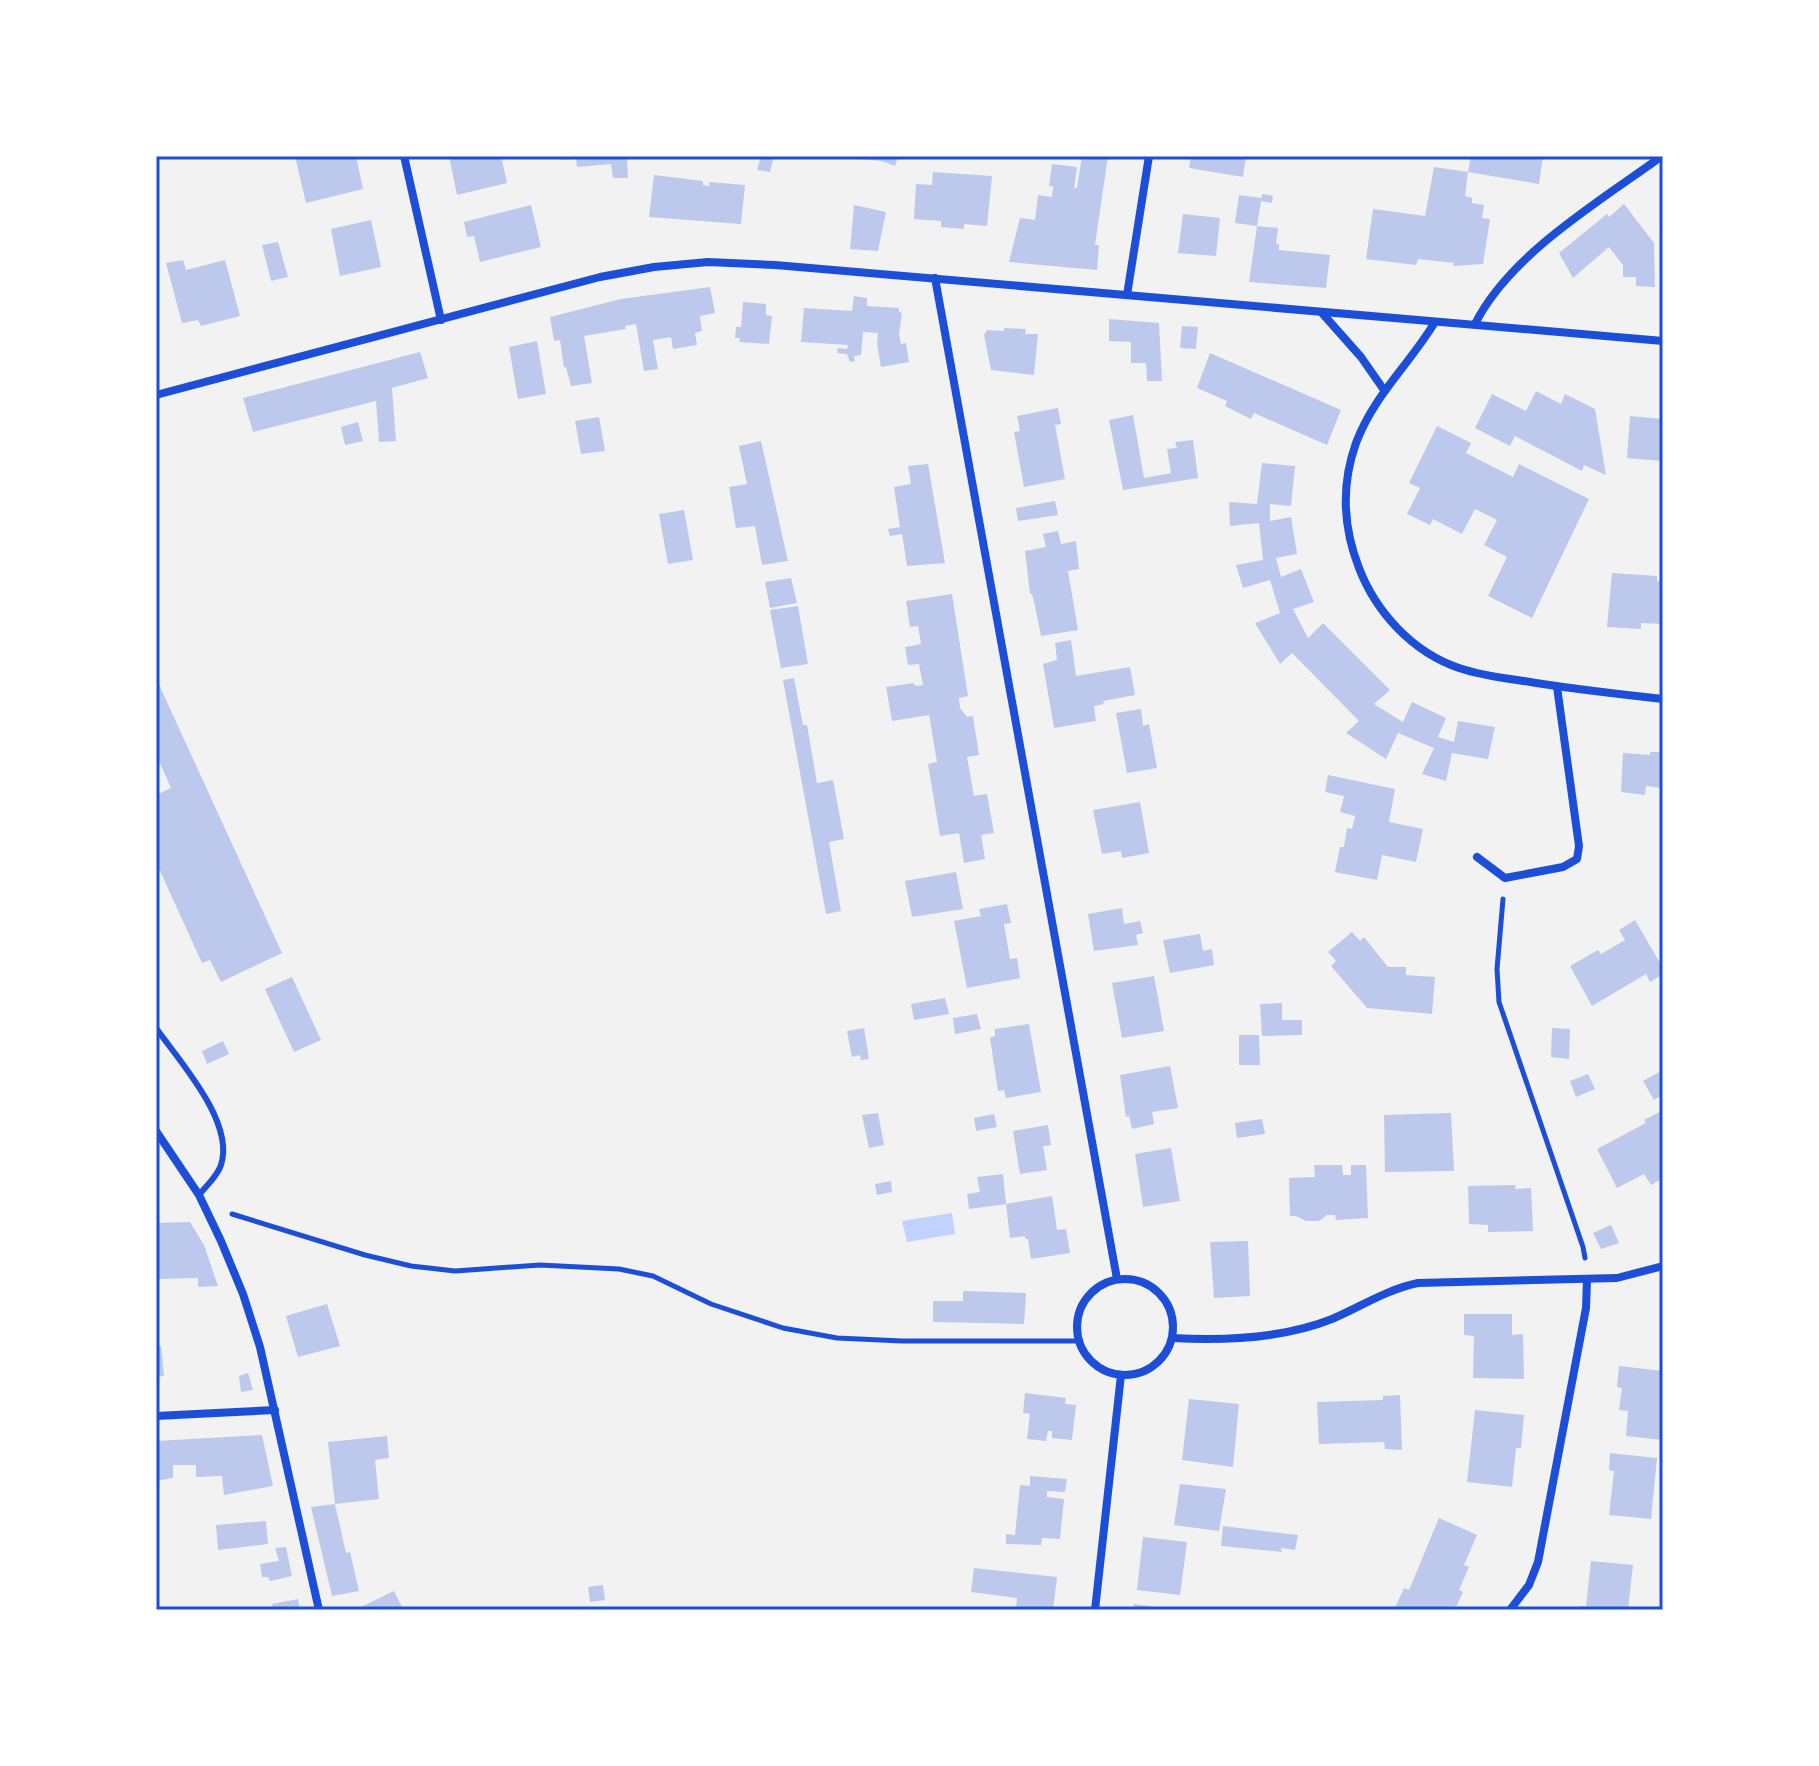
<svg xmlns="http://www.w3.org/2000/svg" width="1819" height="1766" font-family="Cabin,sans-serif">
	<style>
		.water { fill: #bfd3fe }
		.building { fill: #bdc9ec }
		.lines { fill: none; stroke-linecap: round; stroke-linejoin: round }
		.path { stroke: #1d4ed8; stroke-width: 5 }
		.service { stroke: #1d4ed8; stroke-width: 6 }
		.minor { stroke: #1d4ed8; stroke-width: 8 }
		.neatline { fill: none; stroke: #1d4ed8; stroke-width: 3 }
	</style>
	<rect width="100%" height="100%" fill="#f2f2f2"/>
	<!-- water -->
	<path class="water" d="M952 1213 955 1234 907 1242 902 1221Z"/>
	<!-- building -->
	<g class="building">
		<path d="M295 156H356L363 189 306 203Z"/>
		<path d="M449 156H501L507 183 457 195Z"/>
		<path d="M560 156H627L628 178H613L611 164 577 167 576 159 561 160Z"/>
		<path d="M761 156H774L770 172 757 170Z"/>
		<path d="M860 156H898L895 166 882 161 860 159Z"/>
		<path d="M1082 156H1108L1095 245H1099L1097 270 1009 262 1020 218 1035 220 1038 195 1052 197 1053 186H1049L1052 164 1077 167 1074 188H1077Z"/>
		<path d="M1191 156H1246L1243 177 1189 168Z"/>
		<path d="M1471 156H1543L1539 184 1468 172Z"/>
		<path d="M1434 167 1468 172 1465 196 1472 198V203L1484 205 1482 218 1490 219 1483 264 1453 266 1454 263 1418 259 1416 265 1366 259 1373 209 1425 216Z"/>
		<path d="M933 172 992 176 987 226 964 224V229L941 227V221L914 219 916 184 932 185Z"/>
		<path d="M654 175 703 181V185L709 186V182L745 185 741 224 649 217Z"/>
		<path d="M1262 194 1273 196 1272 203 1261 201 1257 226 1235 223 1239 195 1262 198Z"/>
		<path d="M1624 204 1654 243 1655 287 1636 286V277H1623V265L1609 247 1573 278 1559 253 1607 214 1609 217Z"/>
		<path d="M531 205 541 247 480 262 474 236 467 237 464 222Z"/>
		<path d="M854 205 886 212 878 251 850 249Z"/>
		<path d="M1183 214 1220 218 1216 256 1178 253Z"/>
		<path d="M371 220 381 267 340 276 331 229Z"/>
		<path d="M1257 226 1278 228 1276 244H1279V250L1330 255 1326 288 1249 282Z"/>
		<path d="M278 242 288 277 271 281 262 245Z"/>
		<path d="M183 260 186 270 225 260 240 316 201 326 198 320 182 323 166 263Z"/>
		<path d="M710 287 715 313 700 316 702 331 695 333 697 345 673 349 671 337 653 340 658 369 644 371 636 324 625 326 626 329 584 336 592 383 571 386 566 367H564L560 340 554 341 550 317 621 299Z"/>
		<path d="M854 296 867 298V306L899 308V312L902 313 899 334 901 344 906 343 909 362 881 367 877 344 878 333 863 332 861 355 854 356 855 361 850 362 847 354 837 353 838 348 847 349 848 345 801 342 804 308 852 311Z"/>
		<path d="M743 302 766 304V315L772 316 769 344 739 342 740 338H735L736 327H741Z"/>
		<path d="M1109 319 1159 323 1162 381H1147L1146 363H1131V342L1109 341Z"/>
		<path d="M1182 326 1198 327 1196 349 1180 348Z"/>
		<path d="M1004 328 1026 329 1025 334H1038L1034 375 991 370 984 335 987 330 1004 331Z"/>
		<path d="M537 341 546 394 518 399 509 347Z"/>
		<path d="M420 352 428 378 392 388 396 441 379 442 376 401 253 432 243 398Z"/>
		<path d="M1210 353 1341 410 1327 445 1254 413 1251 419 1225 406 1227 401 1197 388Z"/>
		<path d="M1536 391 1561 404 1565 394 1595 409 1606 475 1584 465 1582 471 1515 436 1510 446 1475 428 1492 394 1526 411Z"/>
		<path d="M1058 408 1061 424 1055 425 1065 479 1024 487 1014 432 1020 431 1017 416Z"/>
		<path d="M1133 415 1144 478 1171 473 1167 449 1177 448 1175 442 1193 440 1198 478 1123 490 1109 420Z"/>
		<path d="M1630 416 1663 419V461L1627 458Z"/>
		<path d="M599 417 605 451 581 454 575 421Z"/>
		<path d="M358 422 363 441 345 445 341 427Z"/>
		<path d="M1437 426 1471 443 1466 453 1513 477 1519 464 1589 499 1532 618 1488 596 1507 557 1484 545 1497 520 1475 509 1462 534 1433 519 1430 525 1407 514 1420 488 1409 483Z"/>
		<path d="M761 441 788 561 762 565 755 526 736 528 729 487 747 484 739 446Z"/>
		<path d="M1262 463 1295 466 1291 506 1270 504V521L1291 517 1297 554 1276 558 1281 577 1301 569 1314 602 1293 609 1308 638 1323 623 1390 690 1374 704 1403 722 1412 702 1446 718 1438 737 1454 742 1458 721 1495 727 1488 759 1452 753 1446 781 1422 774 1434 748 1398 733 1386 759 1346 733 1359 721 1292 653 1280 664 1255 623 1280 613 1270 580 1243 588 1236 565 1263 560 1259 523 1230 526 1229 502 1257 504Z"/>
		<path d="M928 464 945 563 907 566 902 534 890 536 888 529 900 527 894 487 911 484 908 466Z"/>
		<path d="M1055 501 1058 515 1018 521 1016 508Z"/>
		<path d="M684 510 693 560 668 564 659 514Z"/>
		<path d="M1058 531 1061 544 1076 541 1079 569 1068 571 1078 630 1041 636 1035 606 1032 594H1030L1025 551 1046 547 1043 534Z"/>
		<path d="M1612 573 1657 576V581L1663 582V624L1641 623V629L1607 627Z"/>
		<path d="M791 578 797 603 770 608 765 582Z"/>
		<path d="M952 594 968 696 959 698 960 708 967 717 973 716 979 755 967 757 974 796 987 794 994 833 981 835 985 859 964 863 959 833 940 836 928 764 937 762 929 715 892 721 886 687 913 683 916 686 923 685 919 664 908 665 905 647 921 644 918 626 910 627 906 601Z"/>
		<path d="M798 606 808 664 781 668 770 610Z"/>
		<path d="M1071 640 1076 676 1130 667 1135 695 1103 701 1104 704 1094 706 1096 721 1054 728 1043 664 1057 660 1055 643Z"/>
		<path d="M156 678 282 953 221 982 210 960 202 963 156 862V795L171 788 156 754Z"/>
		<path d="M794 678 803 725H807L817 783 833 780 844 839 829 842 841 911 826 914 783 680Z"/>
		<path d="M1141 709 1143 726 1149 724 1157 768 1127 773 1116 713Z"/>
		<path d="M1650 752H1663V788L1646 786 1645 795 1621 792 1623 753 1650 755Z"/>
		<path d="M1328 775 1395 789 1389 822 1423 829 1416 862 1382 855 1377 880 1335 872 1340 847H1344L1347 828 1352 829 1355 816 1340 812 1344 796 1325 792Z"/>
		<path d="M1140 802 1149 853 1122 858 1121 851 1102 854 1093 810Z"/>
		<path d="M956 872 963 909 912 917 905 881Z"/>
		<path d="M1007 904 1011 923 1004 924 1010 959 1017 958 1020 978 967 988 954 921 981 916 979 909Z"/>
		<path d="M1122 908 1124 924 1140 921 1143 933 1136 935 1138 945 1094 951 1088 914Z"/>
		<path d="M1635 920 1663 968V974L1650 982 1646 974 1592 1006 1570 966 1598 950 1601 954 1625 940 1619 930Z"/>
		<path d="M1352 932 1360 941 1364 937 1388 967H1406V975L1435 977 1432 1014 1367 1008 1331 966 1336 961 1328 952Z"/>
		<path d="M1200 934 1203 951 1212 949 1214 965 1170 973 1163 940Z"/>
		<path d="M1154 976 1164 1031 1122 1038 1112 983Z"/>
		<path d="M292 977 321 1040 294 1052 265 989Z"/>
		<path d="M945 998 949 1014 914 1020 911 1004Z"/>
		<path d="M1282 1003V1020H1302V1035L1262 1036 1260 1004Z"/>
		<path d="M977 1014 981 1029 955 1034 953 1018Z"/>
		<path d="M1029 1024 1041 1092 1006 1098 1004 1090 998 1091 990 1038 995 1036V1029Z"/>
		<path d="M864 1028 869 1059 861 1060 860 1055 852 1057 847 1031Z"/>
		<path d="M1552 1028 1570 1029 1569 1059 1551 1057Z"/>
		<path d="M1239 1035H1259L1260 1065H1239Z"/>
		<path d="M223 1041 229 1054 207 1064 202 1051Z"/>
		<path d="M1170 1066 1178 1108 1152 1112 1154 1124 1132 1129 1129 1116 1126 1117 1120 1075Z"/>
		<path d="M1663 1070V1095L1654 1100 1643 1081Z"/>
		<path d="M1588 1074 1595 1089 1576 1097 1570 1081Z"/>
		<path d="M1661 1111 1663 1115V1178L1651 1185 1644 1174 1617 1188 1597 1149 1646 1123 1644 1120Z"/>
		<path d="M878 1113 884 1145 869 1148 862 1115Z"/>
		<path d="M1451 1113 1454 1171 1385 1172 1384 1115Z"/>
		<path d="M994 1114 997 1127 976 1131 974 1118Z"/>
		<path d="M1262 1119 1265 1134 1237 1138 1235 1123Z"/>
		<path d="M1048 1125 1051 1145 1043 1146 1047 1170 1020 1174 1013 1131Z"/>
		<path d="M1171 1148 1180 1201 1143 1207 1135 1154Z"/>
		<path d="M1314 1165H1342L1343 1175H1351V1165H1366L1368 1218 1336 1220 1335 1215H1327L1319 1221H1306L1296 1216H1290L1289 1178 1315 1177Z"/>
		<path d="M1003 1174 1006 1204 969 1209 967 1194 980 1192 977 1177Z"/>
		<path d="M891 1181 892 1192 877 1195 875 1184Z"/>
		<path d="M1516 1185 1515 1189 1531 1188 1533 1231 1488 1232V1225L1469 1224 1468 1186Z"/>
		<path d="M1052 1196 1057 1230 1066 1229 1070 1253 1031 1259 1028 1239H1025V1236L1010 1238 1006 1204Z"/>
		<path d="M190 1222 204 1245 218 1286 198 1287V1278L156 1279V1223Z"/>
		<path d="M1611 1225 1619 1243 1601 1249 1593 1233Z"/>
		<path d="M1248 1241 1250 1296 1214 1298 1210 1242Z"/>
		<path d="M963 1291 1026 1293 1024 1324 933 1322V1301H963Z"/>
		<path d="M327 1304 340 1346 298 1357 286 1316Z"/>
		<path d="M1464 1314H1512V1335L1523 1334 1524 1379 1473 1378 1474 1336 1464 1335Z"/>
		<path d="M156 1346H161L164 1376 156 1377Z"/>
		<path d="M1619 1366 1663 1371V1440L1626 1436 1628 1411 1619 1410 1622 1388 1617 1387Z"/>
		<path d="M248 1373 253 1390 241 1392 239 1376Z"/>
		<path d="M1025 1393 1066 1398 1065 1404 1076 1405 1072 1440 1052 1438V1431H1048L1046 1441 1027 1439 1030 1414 1023 1413Z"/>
		<path d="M1400 1395 1402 1450 1385 1449 1384 1442 1319 1444 1317 1402 1383 1400V1396Z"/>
		<path d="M1189 1399 1239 1404 1233 1467 1182 1460Z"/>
		<path d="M1475 1410 1524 1415 1521 1448H1516L1512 1487 1467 1482Z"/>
		<path d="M262 1435 273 1486 224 1495 222 1476 196 1477V1465H173V1478L156 1481V1441Z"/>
		<path d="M387 1436 389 1458 375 1460 379 1499 335 1504 328 1442Z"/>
		<path d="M1610 1453 1657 1458 1651 1519 1609 1515 1614 1471 1609 1470Z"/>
		<path d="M1030 1476 1067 1479 1065 1492 1047 1491V1497L1064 1499 1060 1539 1042 1538 1041 1545 1006 1544V1534L1015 1535 1020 1485 1030 1486Z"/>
		<path d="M1180 1484 1226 1489 1219 1531 1174 1525Z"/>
		<path d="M335 1504 346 1553 350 1552 359 1591 332 1596 311 1507Z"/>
		<path d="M1439 1518 1477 1535 1464 1565 1469 1567 1459 1590 1463 1592 1456 1607 1448 1606 1446 1610H1394L1404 1588 1409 1590Z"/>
		<path d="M266 1521 268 1544 218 1550 216 1525Z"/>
		<path d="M1223 1526 1298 1535 1295 1550 1281 1548 1282 1552 1221 1546Z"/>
		<path d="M1143 1537 1187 1542 1180 1595 1137 1590Z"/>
		<path d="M286 1547 292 1576 270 1581 268 1577H262L260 1564 279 1561 275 1548Z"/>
		<path d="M1591 1561 1633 1565 1628 1610H1581V1606H1586Z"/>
		<path d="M974 1568 1057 1577 1053 1610H1016L1017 1598 971 1592Z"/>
		<path d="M603 1585 605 1600 590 1602 588 1587Z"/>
		<path d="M394 1591 402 1607 395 1610H363L361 1607Z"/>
		<path d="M298 1599 300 1610H273L272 1604Z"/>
		<path d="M1134 1604 1165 1608V1610H1134Z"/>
	</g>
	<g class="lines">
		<!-- path -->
		<g class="path">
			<path d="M1503 899 1497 969 1499 1002 1583 1247 1585 1258"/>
			<path d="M232 1214 365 1255 411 1266 455 1271 540 1265 619 1269 653 1276 711 1304 783 1328 837 1338 902 1341H1079"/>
		</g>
		<!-- service -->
		<path class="service" d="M156 1028C180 1062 235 1122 221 1165 217 1177 206 1186 199 1195"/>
		<!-- minor -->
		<g class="minor">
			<path d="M404 156 441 320"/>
			<path d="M935 278 1117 1279"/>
			<path d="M1127 295 1149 156"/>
			<path d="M1322 313 1361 357 1384 390"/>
			<path d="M1435 322C1409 365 1374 395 1356 443 1341 485 1343 527 1359 568 1376 612 1412 652 1459 668 1479 675 1503 678 1524 681 1570 689 1617 694 1663 699"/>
			<path d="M1475 324C1510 254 1599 202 1662 156"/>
			<path d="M156 395 600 277 654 267 708 262 775 265 1663 341"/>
			<path d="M1477 857 1505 878 1563 867 1577 859 1579 846 1557 687"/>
			<path d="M156 1131 199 1195 221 1241 243 1294 260 1347 319 1610"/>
			<circle cx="1125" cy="1327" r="48"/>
			<path d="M1172 1338C1225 1341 1282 1339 1332 1319 1360 1307 1388 1289 1418 1283L1617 1278 1663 1266"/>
			<path d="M156 1416 275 1410"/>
			<path d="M1095 1610 1121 1375"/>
			<path d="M1510 1610 1529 1585 1538 1562 1586 1308 1587 1279"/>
		</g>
	</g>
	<!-- border -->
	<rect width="1819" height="1766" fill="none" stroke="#ffffff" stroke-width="316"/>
	<rect x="158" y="158" width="1503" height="1450" class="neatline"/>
</svg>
